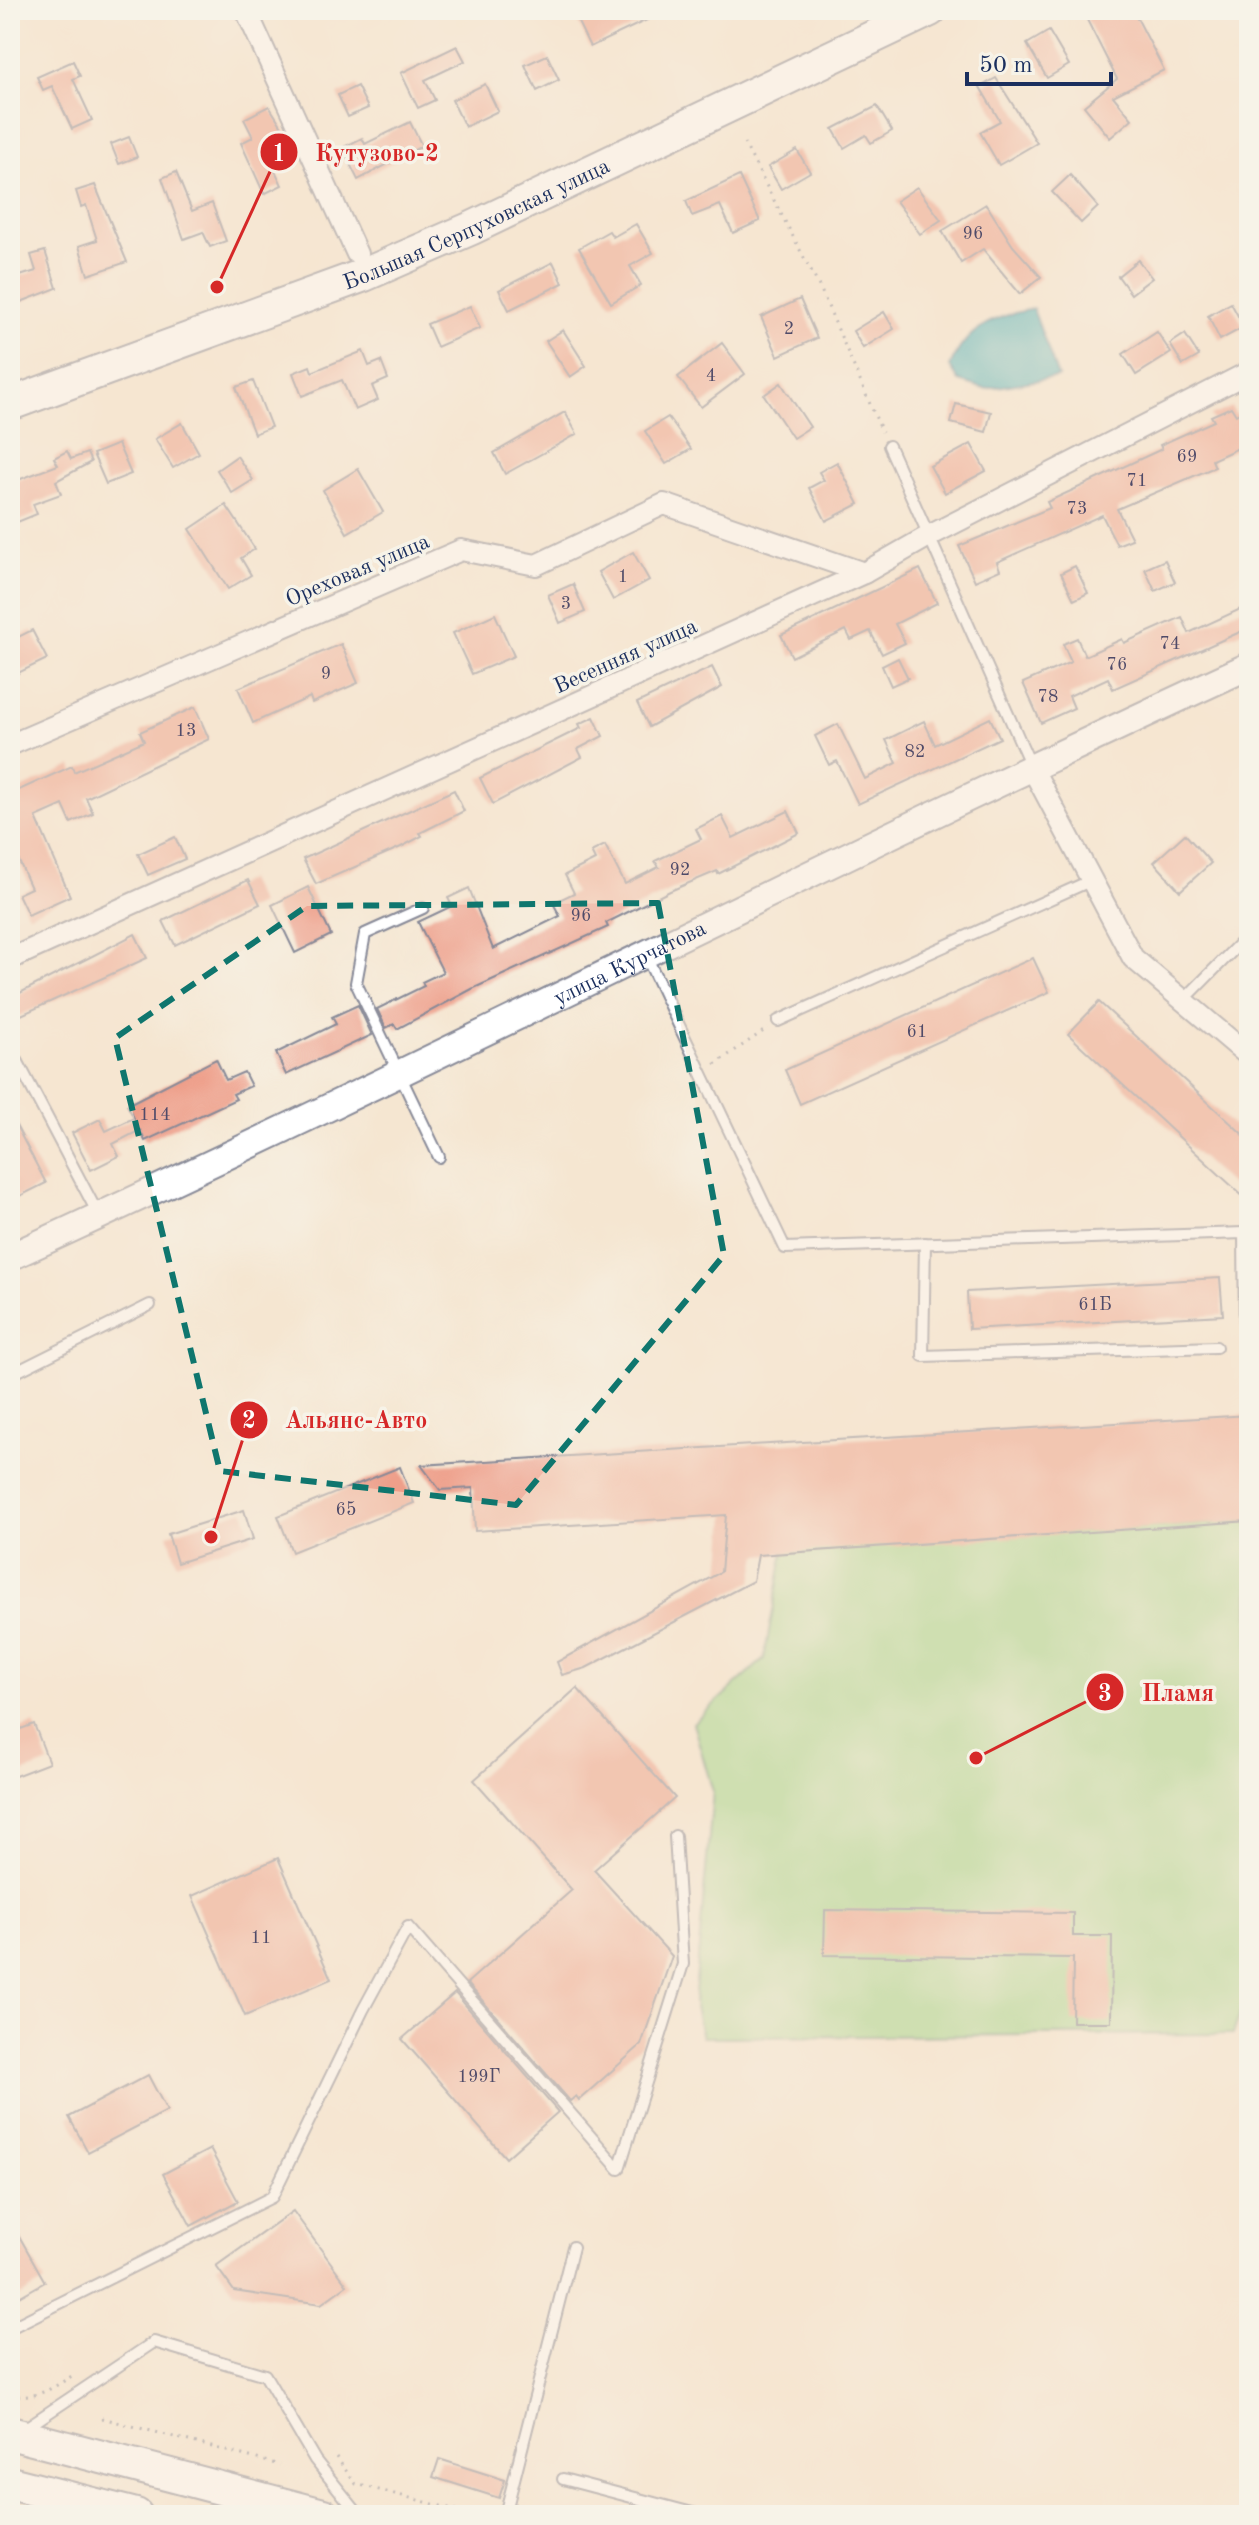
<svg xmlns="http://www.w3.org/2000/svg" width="1259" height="2525" font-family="'Old Standard TT',serif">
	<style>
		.green { fill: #9fd789; stroke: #5d8374; stroke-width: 2 }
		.water { fill: #3bacb7; stroke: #2b6e8a; stroke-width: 2 }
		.building { fill: #ee9f8a }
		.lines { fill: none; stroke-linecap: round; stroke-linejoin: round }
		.service-casing { stroke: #888a98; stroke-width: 14 }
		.minor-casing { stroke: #888a98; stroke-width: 24 }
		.tertiary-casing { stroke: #888a98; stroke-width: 30 }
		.primary-casing { stroke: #888a98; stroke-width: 36 }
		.path { stroke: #888a98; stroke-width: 3; stroke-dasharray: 2 6; stroke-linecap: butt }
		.service { stroke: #fff; stroke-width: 10 }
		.minor { stroke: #fff; stroke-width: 20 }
		.tertiary { stroke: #fff; stroke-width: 26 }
		.primary { stroke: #fff; stroke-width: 32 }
		.marked { fill: none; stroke: #0f766e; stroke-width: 6; stroke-dasharray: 16 10; stroke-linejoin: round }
		.labels { text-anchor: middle; stroke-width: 7; stroke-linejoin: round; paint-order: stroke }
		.number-label { font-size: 18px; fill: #504b69 }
		.street-label { font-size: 22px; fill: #1b2f5e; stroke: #f7f3e8 }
		.leader { fill: none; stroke: #d62828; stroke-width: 3 }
		.callout-dot { fill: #d62828; stroke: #f7f3e8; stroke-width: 3 }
		.mark-label { font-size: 24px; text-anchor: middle; font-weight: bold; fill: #fff }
		.callout-label { font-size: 24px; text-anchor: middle; font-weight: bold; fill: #d62828; stroke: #f7f3e8; stroke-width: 7; stroke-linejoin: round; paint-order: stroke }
	</style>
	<rect width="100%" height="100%" fill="#f7f3e8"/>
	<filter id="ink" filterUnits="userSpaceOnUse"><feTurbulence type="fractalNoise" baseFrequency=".0125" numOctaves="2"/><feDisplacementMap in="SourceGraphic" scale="16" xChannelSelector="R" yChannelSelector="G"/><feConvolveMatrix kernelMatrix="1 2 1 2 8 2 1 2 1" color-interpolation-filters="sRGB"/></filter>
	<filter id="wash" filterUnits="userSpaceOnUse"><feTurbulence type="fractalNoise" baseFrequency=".006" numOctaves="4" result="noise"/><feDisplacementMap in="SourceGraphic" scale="32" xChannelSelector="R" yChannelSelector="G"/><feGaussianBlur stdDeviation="1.8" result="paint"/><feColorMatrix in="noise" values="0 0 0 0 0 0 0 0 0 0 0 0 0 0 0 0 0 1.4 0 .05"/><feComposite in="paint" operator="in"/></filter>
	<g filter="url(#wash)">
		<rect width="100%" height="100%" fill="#f5e6d1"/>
		<!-- green -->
		<path class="green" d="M1249 1521V2002H1244L1233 2034 702 2037 694 2003 713 1792 693 1723 764 1659 784 1551Z"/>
		<!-- water -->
		<path class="water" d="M1033 309 1058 377 985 389 959 381 950 367C965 329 994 316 1033 309Z"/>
		<g id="blocks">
			<!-- building -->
			<g class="building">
				<path d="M583 10H668L590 47 574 14Z"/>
				<path d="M1082 10H1133L1164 70 1113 96 1132 119 1110 138 1084 106 1117 79Z"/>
				<path d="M1049 31 1069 65 1047 78 1027 44Z"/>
				<path d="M457 46 465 61 425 80 435 100 418 108 401 73Z"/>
				<path d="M547 55 559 80 537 91 525 65Z"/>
				<path d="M73 61 80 76 73 79 92 120 72 129 52 86 43 90 37 77Z"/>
				<path d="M996 78 1037 143 999 165 980 132 1000 121 980 87Z"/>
				<path d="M485 84 498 111 465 127 452 100Z"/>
				<path d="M357 86 368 108 348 117 338 95Z"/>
				<path d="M269 106 293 144 267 154 282 185 264 194 241 143 253 137 244 119Z"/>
				<path d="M877 106 892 131 871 143 866 135 844 148 833 129Z"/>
				<path d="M410 122 422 146 358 180 342 148 362 138 365 144Z"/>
				<path d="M129 137 137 157 119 164 111 144Z"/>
				<path d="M797 150 810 172 781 189 768 167Z"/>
				<path d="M176 172 192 211 212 203 226 241 210 247 203 232 184 239 162 178Z"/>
				<path d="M1070 175 1098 207 1081 223 1052 192Z"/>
				<path d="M739 176 760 221 733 233 720 205 692 216 686 201Z"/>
				<path d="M95 185 127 262 88 275 79 246 97 240 86 205 81 207 76 191Z"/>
				<path d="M917 187 941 220 920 234 896 201Z"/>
				<path d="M986 204 1013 246 1041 277 1020 294 983 249 961 263 942 231Z"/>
				<path d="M636 224 653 253 630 266 641 285 611 303 579 248 609 231 613 237Z"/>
				<path d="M45 251 57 288 13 305 10 279 36 271 31 255Z"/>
				<path d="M1138 260 1152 278 1131 294 1118 276Z"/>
				<path d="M553 262 563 283 509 310 499 290Z"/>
				<path d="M800 299 817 338 778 356 761 317Z"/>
				<path d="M1231 303 1244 327 1220 340 1208 316Z"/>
				<path d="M470 306 480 328 437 347 427 324Z"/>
				<path d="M884 312 894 329 863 348 853 331Z"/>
				<path d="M563 330 586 366 570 377 546 341Z"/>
				<path d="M1157 332 1171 353 1136 375 1123 354Z"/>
				<path d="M1185 334 1199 356 1183 365 1170 344Z"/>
				<path d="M722 343 745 374 701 407 678 377Z"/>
				<path d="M363 351 369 366 381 361 388 379 372 386 378 400 355 410 342 380 302 396 293 373 310 366 312 372Z"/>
				<path d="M253 381 271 427 254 434 236 387Z"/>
				<path d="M781 383 810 427 793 438 764 395Z"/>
				<path d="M956 404 991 412 986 432 951 423Z"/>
				<path d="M1231 407 1236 415 1249 407V443L1212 460 1215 467 1117 509 1132 539 1117 545 1102 515 997 562 1000 570 975 581 959 546 1050 508 1047 502 1162 449 1160 445 1214 421 1211 416Z"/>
				<path d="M565 412 577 434 505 474 494 453Z"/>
				<path d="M668 417 691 449 666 464 645 431Z"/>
				<path d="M182 423 199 453 173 468 155 439Z"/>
				<path d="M118 444 131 474 106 484 93 454Z"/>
				<path d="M971 444 986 471 945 493 930 466Z"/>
				<path d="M67 451 71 459 87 453 91 462 56 481 61 494 33 504 37 514 10 525V483L58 465 54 458Z"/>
				<path d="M237 456 253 480 232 493 217 470Z"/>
				<path d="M837 462 859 504 826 521 809 488 824 480 819 472Z"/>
				<path d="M358 469 383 512 347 533 323 490Z"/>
				<path d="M226 505 255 549 241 558 251 575 228 589 190 529Z"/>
				<path d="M633 552 649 580 613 600 598 572Z"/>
				<path d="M1165 560 1175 582 1155 591 1145 569Z"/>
				<path d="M1075 566 1088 593 1074 600 1061 573Z"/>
				<path d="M920 569 937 603 895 624 905 643 882 654 870 631 851 640 846 630 792 657 781 635Z"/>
				<path d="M573 584 585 612 560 623 548 595Z"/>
				<path d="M1249 605V628L1113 689 1108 678 1069 696 1074 708 1041 723 1023 683 1071 662 1063 644 1077 638 1085 656 1122 639 1124 643 1182 617 1189 633Z"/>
				<path d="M495 614 514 656 472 674 453 633Z"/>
				<path d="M32 630 47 659 14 675 10 666V641Z"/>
				<path d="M341 644 358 683 312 703 310 697 253 723 238 688Z"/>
				<path d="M898 658 908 678 891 686 882 666Z"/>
				<path d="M712 667 722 687 649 727 637 703Z"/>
				<path d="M195 707 209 739 86 798 93 813 71 823 63 805 36 817 70 896 28 915 18 894 31 888 10 841V794L72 766 74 772 144 741 140 732Z"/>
				<path d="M594 717 603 736 578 749 582 757 493 804 480 778 581 728 579 724Z"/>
				<path d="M990 718 1000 738 858 804 837 761 829 765 815 736 838 724 865 779 897 763 886 740 924 721 935 745Z"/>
				<path d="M454 790 464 811 420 833 422 836 401 847 316 884 303 859Z"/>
				<path d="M788 811 799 833 718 874 717 871 670 891 606 923 608 927 472 989 397 1029 394 1024 386 1028 377 1009 424 986 422 982 443 972 418 922 452 906 448 898 469 888 493 949 560 916 553 903 574 893 565 875 595 860 591 852 605 845 625 884 659 867 655 861 701 839 696 829 722 816 733 838Z"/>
				<path d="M1185 834 1211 863 1180 891 1154 862Z"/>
				<path d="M175 837 185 859 148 875 138 854Z"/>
				<path d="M248 880 260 904 175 945 163 921Z"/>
				<path d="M308 887 331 935 295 953 272 905Z"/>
				<path d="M135 934 147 958 19 1016 10 998Z"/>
				<path d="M1033 958 1049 992 800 1104 785 1070Z"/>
				<path d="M1099 1002 1249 1140V1202L1068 1034Z"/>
				<path d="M358 1005 372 1035 286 1075 276 1053 336 1024 332 1017Z"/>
				<path d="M216 1059 226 1080 244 1072 251 1086 233 1094 236 1099 145 1141 140 1130 113 1144 119 1156 91 1170 72 1133 100 1119 106 1131 134 1118 127 1105Z"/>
				<path d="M10 1114 46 1183 10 1201Z"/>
				<path d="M1220 1278 1223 1315 969 1329 967 1292Z"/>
				<path d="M1249 1415V1521L758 1555 753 1581 586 1668 562 1675 557 1662 721 1572 726 1515 475 1531 473 1488 440 1490 421 1465Z"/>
				<path d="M400 1467 414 1503 292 1552 278 1516Z"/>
				<path d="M244 1510 253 1539 177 1563 168 1534Z"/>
				<path d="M577 1688 675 1798 594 1870 672 1956 641 2045 579 2100 576 2096 570 2101 467 1983 572 1890 474 1780Z"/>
				<path d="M34 1724 49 1763 10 1778V1733Z"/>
				<path d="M278 1858 331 1979 245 2016 192 1896Z"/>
				<path d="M825 1910 1073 1913V1936H1112L1111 2022H1072L1073 1958 824 1955Z"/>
				<path d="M455 1993 558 2112 506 2158 402 2039Z"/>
				<path d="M148 2075 167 2111 88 2152 69 2117Z"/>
				<path d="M210 2149 238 2201 191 2226 163 2174Z"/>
				<path d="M293 2211 347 2285 321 2304 234 2291 216 2266Z"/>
				<path d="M10 2220 45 2282 10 2302Z"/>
				<path d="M439 2459 505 2480 499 2498 433 2477Z"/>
			</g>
		</g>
	</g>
	<g filter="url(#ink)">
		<use href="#blocks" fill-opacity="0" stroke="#888a98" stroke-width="2"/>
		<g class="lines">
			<defs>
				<g id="service">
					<path d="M889 446 1031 766"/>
					<path d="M423 908 365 934 356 983 439 1157"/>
					<path d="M646 956 785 1248 1244 1233 1245 1340"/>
					<path d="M1184 1000 1249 934"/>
					<path d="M778 1021 1092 880"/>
					<path d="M10 1047 98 1214"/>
					<path d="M925 1243 923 1356 1216 1347"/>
					<path d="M10 1375 150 1305"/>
					<path d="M10 2328 272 2197 363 2010 408 1927 619 2169 683 1964 675 1836"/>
					<path d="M24 2429 154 2342 265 2375 315 2460 359 2515"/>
					<path d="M563 2479 700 2515"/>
					<path d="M505 2515 573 2247"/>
				</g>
				<g id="minor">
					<path d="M246 10 357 254"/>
					<path d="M10 745 461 550 536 565 664 504 864 573"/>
					<path d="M1031 766 1133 958 1249 1056"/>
					<path d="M10 959 864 573 927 537 1249 372"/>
				</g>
				<g id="tertiary">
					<path id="s1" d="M10 1257C426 1067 833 857 1249 666"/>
				</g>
				<g id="primary">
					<path id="s2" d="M10 404 364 275 472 228 930 10"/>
					<path d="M10 2433 323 2515"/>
					<path d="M10 2483 136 2515"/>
				</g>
			</defs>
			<!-- service casing -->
			<use href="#service" class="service-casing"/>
			<!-- minor casing -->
			<use href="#minor" class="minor-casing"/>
			<!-- tertiary casing -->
			<use href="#tertiary" class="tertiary-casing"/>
			<!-- primary casing -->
			<use href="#primary" class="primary-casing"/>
			<!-- path -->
			<g class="path">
				<path d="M744 143 821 290 882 432"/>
				<path d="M715 1064 768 1028"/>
				<path d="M10 2395C35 2401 54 2387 75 2374"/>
				<path d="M102 2418 280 2465"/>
				<path d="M336 2457 356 2484 476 2515"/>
			</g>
			<!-- service -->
			<use href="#service" class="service"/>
			<!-- minor -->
			<use href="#minor" class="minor"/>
			<!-- tertiary -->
			<use href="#tertiary" class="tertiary"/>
			<!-- primary -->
			<use href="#primary" class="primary"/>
		</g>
	</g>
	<!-- marked area -->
	<path d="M0 0H1259V2525H0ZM658 903 724 1255 516 1505 220 1471 115 1038 307 906Z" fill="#f5e6d1" fill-opacity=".55" fill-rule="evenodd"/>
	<path class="marked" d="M658 903 724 1255 516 1505 220 1471 115 1038 307 906Z"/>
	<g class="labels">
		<!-- number labels -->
		<g class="number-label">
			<text x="973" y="239">96</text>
			<text x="789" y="334">2</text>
			<text x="711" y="381">4</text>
			<text x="1187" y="462">69</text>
			<text x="1137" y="486">71</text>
			<text x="1077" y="514">73</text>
			<text x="623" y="582">1</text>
			<text x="566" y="609">3</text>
			<text x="1170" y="649">74</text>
			<text x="1117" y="670">76</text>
			<text x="326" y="679">9</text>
			<text x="1048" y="702">78</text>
			<text x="186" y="736">13</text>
			<text x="915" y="757">82</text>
			<text x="680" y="875">92</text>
			<text x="581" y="921">96</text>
			<text x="917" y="1037">61</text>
			<text x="155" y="1120">114</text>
			<text x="1095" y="1310">61Б</text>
			<text x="346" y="1515">65</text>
			<text x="261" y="1943">11</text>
			<text x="479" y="2082">199Г</text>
		</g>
		<!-- street labels -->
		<g class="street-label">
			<text dy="8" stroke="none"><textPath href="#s2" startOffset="500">Большая Серпуховская улица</textPath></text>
			<text transform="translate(357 569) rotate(-23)" y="8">Ореховая улица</text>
			<text transform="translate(625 655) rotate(-24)" y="8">Весенняя улица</text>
			<text dy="8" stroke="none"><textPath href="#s1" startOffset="686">улица Курчатова</textPath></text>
		</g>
	</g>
	<!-- callouts -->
	<path class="leader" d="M217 287L279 152M211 1537L249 1420M976 1758L1105 1692"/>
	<g class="callout-dot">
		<circle cx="217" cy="287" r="8"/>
		<circle cx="211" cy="1537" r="8"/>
		<circle cx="976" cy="1758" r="8"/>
		<circle cx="279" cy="152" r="20"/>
		<circle cx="249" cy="1420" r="20"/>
		<circle cx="1105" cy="1692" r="20"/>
	</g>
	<g class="mark-label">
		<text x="279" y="161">1</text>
		<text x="249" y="1428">2</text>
		<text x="1105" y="1701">3</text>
	</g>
	<g class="callout-label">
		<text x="377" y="161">Кутузово-2</text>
		<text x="356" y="1428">Альянс-Авто</text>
		<text x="1178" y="1701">Пламя</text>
	</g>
	<!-- margin -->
	<rect width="1259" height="2525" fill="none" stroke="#f7f3e8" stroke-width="40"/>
	<!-- scale -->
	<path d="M967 72v12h144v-12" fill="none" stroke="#1b2f5e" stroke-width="4"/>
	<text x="979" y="72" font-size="24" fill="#1b2f5e" stroke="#f7f3e8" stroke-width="6" paint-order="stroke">50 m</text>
</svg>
